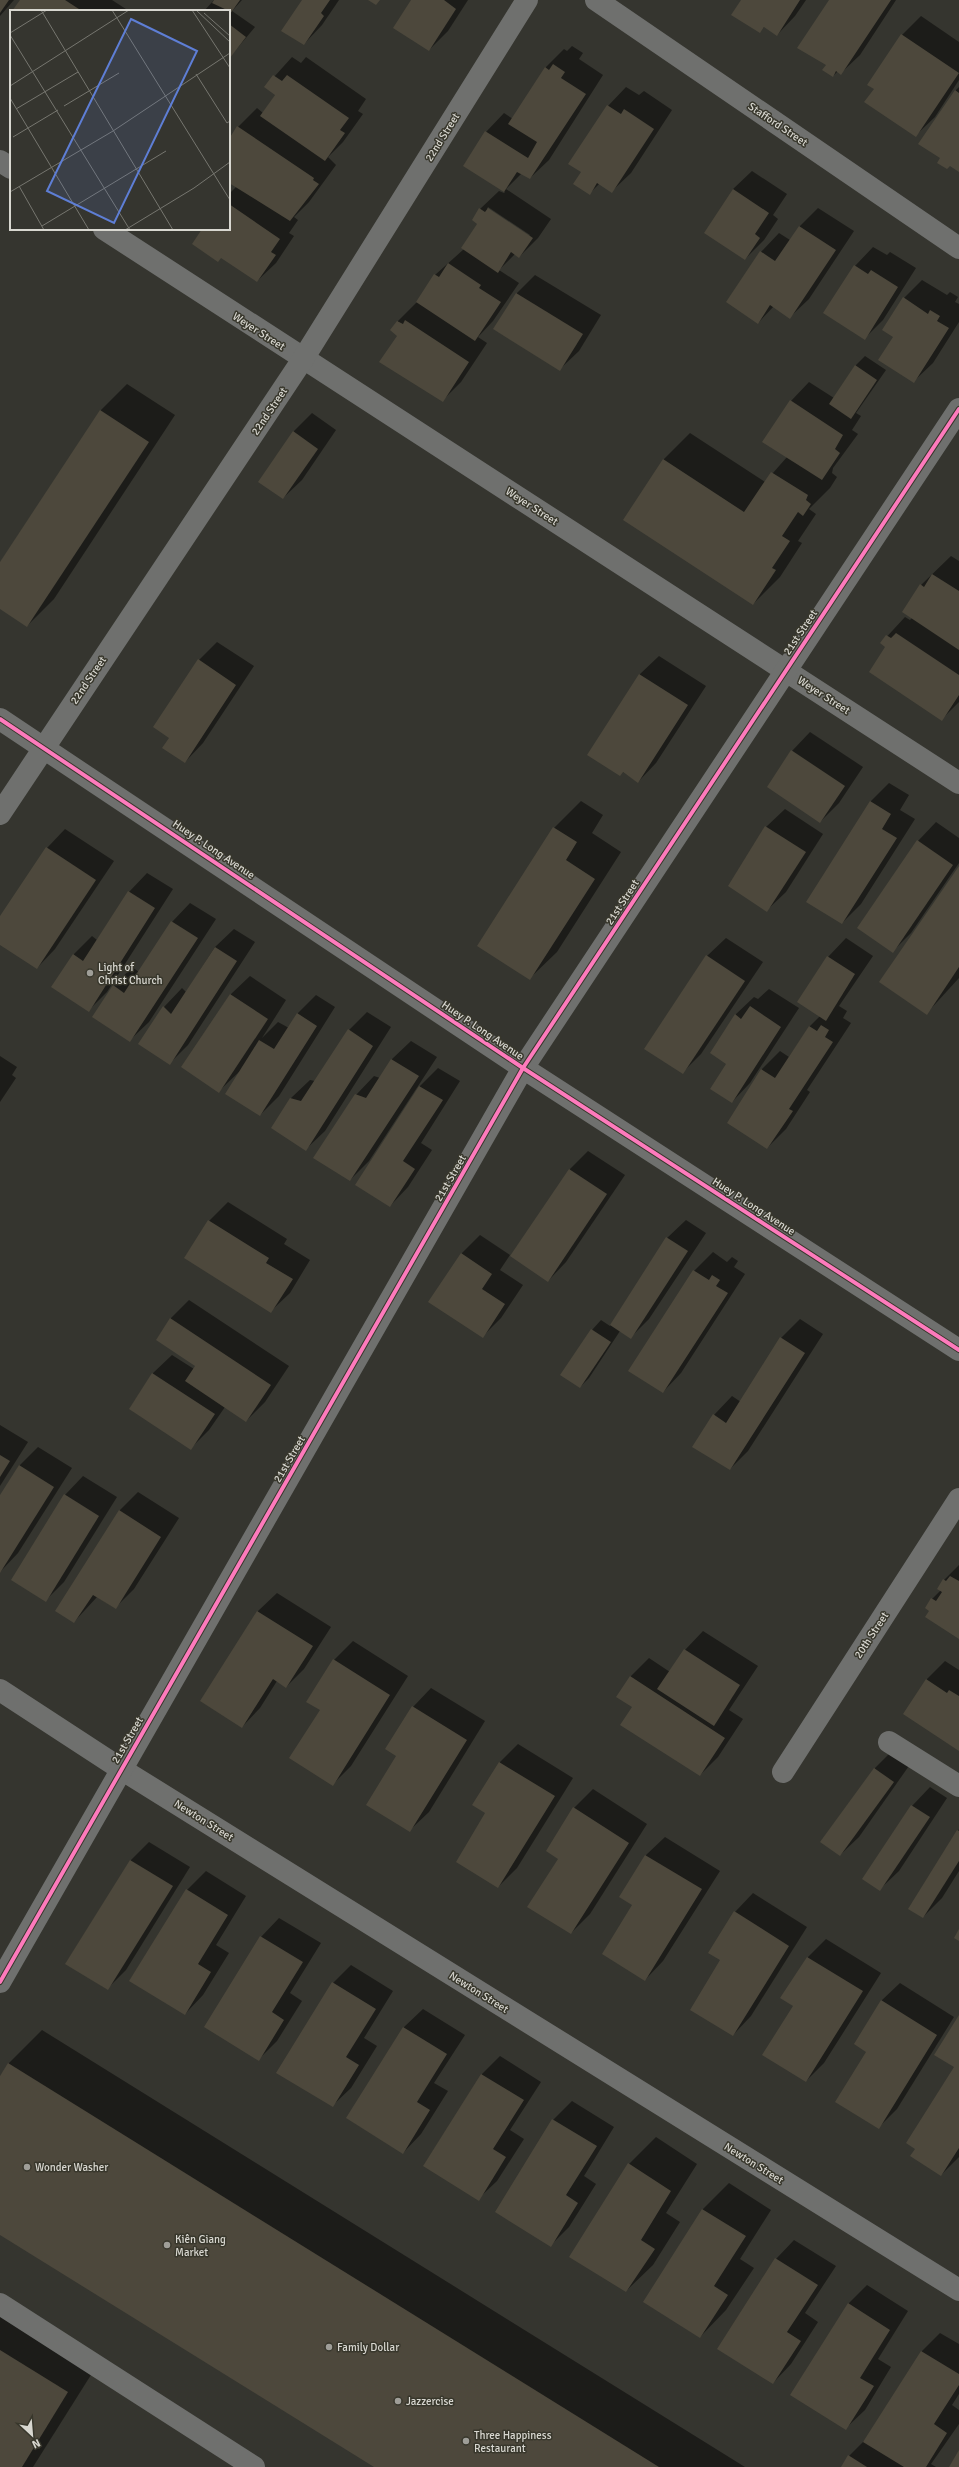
<svg xmlns="http://www.w3.org/2000/svg" width="959" height="2467" font-family="Signika,sans-serif">
	<style>
		.shadow { fill: #0007; fill-rule: evenodd }
		.building { fill: #4d483c }
		.lines { fill: none; stroke-linecap: round; stroke-linejoin: round }
		.minor { stroke: #6f706e; stroke-width: 22 }
		.cycleway-casing { stroke: #38372c; stroke-width: 6 }
		.cycleway { stroke: #fd7abc; stroke-width: 4 }
		.poi-dot { fill: #9f9e98; stroke: #38372c; stroke-width: 1.5 }
		.labels { text-anchor: middle; stroke-width: 3; stroke-linejoin: round; paint-order: stroke }
		.street-label { font-size: 11px; fill: #d8d7d0; stroke: #38372c }
		.poi-label { font-size: 11px; fill: #d8d7d0; stroke: #38372c; text-anchor: start }
		.inset-road { fill: none; stroke: #76766f; stroke-width: 1 }
		.view { fill: #5e7ed5; fill-opacity: 0.15; stroke: #5e7ed5; stroke-width: 2 }
		.inset-edge { fill: none; stroke: #d8d7d0; stroke-width: 2 }
	</style>
	<rect width="100%" height="100%" fill="#35352f"/>
	<!-- shadow -->
	<g class="shadow">
		<path d="M0 0H14L0 16Z"/>
		<path d="M21 0H112L129 11H14Z"/>
		<path d="M214 0H242L232 11 255 27 230 57 229 11H204Z"/>
		<path d="M303 0H339L322 25 304 44Z"/>
		<path d="M412 0H468L448 31 429 50Z"/>
		<path d="M742 0H806L795 16 777 35 765 26 760 32Z"/>
		<path d="M830 0H896L860 55 841 73 838 71 833 76 827 65Z"/>
		<path d="M921 16 959 42V80L935 117 916 135 875 89 902 35Z"/>
		<path d="M572 46 583 53 579 59 603 75 549 160 530 178 522 173 506 189 551 219 538 238 519 257 515 254 499 270 519 283 493 321 478 337 487 343 461 382 442 401 398 335V321L417 302 435 275 464 249 478 223 480 209 499 191 504 193 505 192 464 165 486 132 504 113 513 119 545 68 564 49 567 51ZM488 207 530 235 529 236 487 209Z"/>
		<path d="M292 57 301 63 306 57 366 99 358 111 363 114 343 142 328 157 336 165 309 202 294 217 298 220 289 233 294 236 276 263 257 281 203 229H229V194L237 186 229 181V140L238 127 257 108 263 113 276 94 265 87Z"/>
		<path d="M626 87 639 95 644 91 672 110 631 173 612 191 600 183 590 193 608 106Z"/>
		<path d="M959 87V171L941 158 955 91Z"/>
		<path d="M752 171 787 194 773 215 778 219 764 240 745 259 733 189Z"/>
		<path d="M818 208 854 231 809 299 790 317 774 306 758 323 761 252 779 233 790 240 800 226Z"/>
		<path d="M873 247 887 255 890 252 916 268 883 320 865 338 855 266Z"/>
		<path d="M535 275 601 315 579 351 560 369 494 329 517 293Z"/>
		<path d="M922 280 947 295 950 292 958 297 955 302 959 304V322L933 363 914 381 894 336 904 298Z"/>
		<path d="M865 356 886 370 856 413 861 416 852 430 858 434 833 468 832 473 837 477 830 488 809 509 816 514 798 541 802 543 780 577 753 604 663 460 690 433 765 482 787 457 791 401 809 382 834 398 855 366Z"/>
		<path d="M127 384 175 415 54 599 27 626 0 608V563L101 410Z"/>
		<path d="M312 413 336 430 302 480 283 498 293 432Z"/>
		<path d="M951 556 959 561V702L941 720 887 647 881 643 905 617 910 620 912 618 921 585Z"/>
		<path d="M217 642 254 666 203 743 185 762 171 737 199 660Z"/>
		<path d="M659 656 706 686 656 763 638 782 623 772 588 755 640 674Z"/>
		<path d="M810 732 863 767 839 803 820 822 792 751Z"/>
		<path d="M889 783 909 795 900 810 915 819 861 904 842 923 808 901 871 801Z"/>
		<path d="M581 801 603 815 592 833 621 852 557 952 530 978 479 946 554 828Z"/>
		<path d="M785 809 823 834 786 892 767 910 766 827Z"/>
		<path d="M936 822 959 838V863L911 933 893 951 918 841Z"/>
		<path d="M65 829 114 861 55 949 37 968 0 943V918L47 848Z"/>
		<path d="M959 868V978L927 1013Z"/>
		<path d="M147 873 173 889 107 992 89 1010 73 955 92 936 97 940 129 892Z"/>
		<path d="M190 903 216 919 149 1022 130 1040 114 986 132 967 139 972 172 922Z"/>
		<path d="M234 929 255 942 188 1045 170 1063 139 1044 164 1007 182 988 186 992 215 947Z"/>
		<path d="M726 938 763 962 701 1054 682 1073 707 956Z"/>
		<path d="M846 938 873 956 839 1006 847 1011 843 1018 851 1023 807 1090 810 1092 786 1129 767 1148 760 1071 780 1051 789 1057 809 1027 820 1016 828 957Z"/>
		<path d="M250 976 286 1000 262 1038 278 1022 289 1028 297 1014 316 995 335 1007 279 1096 260 1115 239 1072 219 1091 183 1067 231 994Z"/>
		<path d="M769 989 799 1008 750 1083 732 1102 728 1064 735 1015 754 997 758 999Z"/>
		<path d="M367 1012 391 1027 325 1131 306 1149 272 1128 291 1098 310 1080 315 1081 349 1030Z"/>
		<path d="M411 1041 437 1057 369 1161 350 1180 356 1095 374 1076 380 1078 392 1059Z"/>
		<path d="M0 1056 17 1067 12 1075 16 1078 0 1102Z"/>
		<path d="M438 1068 460 1081 421 1143 432 1150 408 1187 390 1206 356 1185 420 1086Z"/>
		<path d="M588 1151 625 1175 566 1262 548 1281 570 1169Z"/>
		<path d="M228 1202 287 1239 284 1244 310 1260 290 1293 271 1311 185 1257 209 1221Z"/>
		<path d="M686 1220 706 1233 649 1319 631 1337 620 1331 589 1378 580 1387 592 1330 601 1320 610 1326 667 1238Z"/>
		<path d="M480 1235 510 1255 500 1270 523 1285 501 1318 483 1336 461 1254Z"/>
		<path d="M713 1252 727 1262 732 1257 738 1261 734 1267 745 1274 681 1373 663 1392 630 1371 694 1271Z"/>
		<path d="M189 1300 289 1366 265 1402 246 1421 225 1407 209 1430 191 1448 130 1408 153 1373 172 1355 194 1369 197 1365 157 1339 171 1318Z"/>
		<path d="M800 1319 823 1334 748 1451 730 1469 714 1415 732 1396 741 1402 781 1338Z"/>
		<path d="M0 1425 28 1442 0 1486Z"/>
		<path d="M38 1447 72 1468 18 1553 0 1572V1497L19 1466Z"/>
		<path d="M83 1476 117 1497 64 1582 45 1601 65 1495Z"/>
		<path d="M138 1492 179 1518 134 1589 115 1608 97 1597 74 1622 119 1511Z"/>
		<path d="M959 1565V1638L930 1610 932 1599 941 1590 939 1589 944 1580Z"/>
		<path d="M277 1593 331 1627 304 1669 286 1687 277 1681 260 1708 242 1727 201 1701 258 1611Z"/>
		<path d="M703 1631 758 1666 729 1710 743 1719 718 1757 700 1775 633 1707 630 1677 649 1658 670 1672 685 1650Z"/>
		<path d="M353 1641 408 1676 351 1766 332 1785 321 1709 307 1701 334 1660Z"/>
		<path d="M945 1661 959 1670V1750L926 1680Z"/>
		<path d="M431 1688 485 1721 429 1812 410 1830 398 1756 413 1707Z"/>
		<path d="M518 1744 573 1778 517 1868 498 1887 487 1813 500 1762Z"/>
		<path d="M893 1750 911 1763 859 1837 840 1855 875 1768Z"/>
		<path d="M930 1787 947 1798 899 1871 880 1889 912 1806Z"/>
		<path d="M593 1789 647 1824 590 1914 571 1933 574 1808Z"/>
		<path d="M959 1829V1871L942 1898 923 1917Z"/>
		<path d="M665 1837 720 1871 663 1961 645 1980 634 1905 620 1897 646 1855Z"/>
		<path d="M149 1842 190 1867 126 1970 107 1989 66 1963 131 1860Z"/>
		<path d="M206 1871 246 1896 216 1945 229 1953 203 1995 185 2014 130 1980 187 1890Z"/>
		<path d="M753 1893 807 1927 751 2016 733 2035 722 1960 735 1912Z"/>
		<path d="M279 1918 321 1943 290 1993 302 2001 277 2041 258 2060 261 1937Z"/>
		<path d="M826 1939 881 1973 824 2063 806 2081 794 2006 782 1998 808 1957Z"/>
		<path d="M351 1965 393 1991 364 2038 377 2046 351 2088 332 2106 333 1983Z"/>
		<path d="M900 1983 954 2017 897 2109 879 2127 868 2052 881 2001Z"/>
		<path d="M423 2009 465 2035 434 2083 448 2091 421 2134 403 2153 347 2118 404 2027Z"/>
		<path d="M959 2017V2157L941 2175 916 2149 955 2067Z"/>
		<path d="M42 2030 745 2467H376L0 2233V2077L9 2063Z"/>
		<path d="M500 2056 541 2082 510 2130 524 2139 497 2181 478 2199 424 2165 482 2074Z"/>
		<path d="M572 2101 614 2127 584 2176 596 2184 569 2227 551 2245 553 2120Z"/>
		<path d="M656 2137 697 2164 666 2213 680 2222 653 2265 626 2291 629 2164Z"/>
		<path d="M729 2183 771 2210 740 2259 754 2268 726 2310 700 2337 702 2210Z"/>
		<path d="M794 2240 836 2266 805 2313 818 2322 791 2364 773 2383 776 2259Z"/>
		<path d="M867 2285 908 2311 878 2359 891 2367 865 2410 846 2428 848 2304Z"/>
		<path d="M0 2297 101 2359 33 2467H0Z"/>
		<path d="M940 2333 959 2344V2394L952 2405 959 2410V2424L931 2464 936 2467H842L849 2456 867 2438 922 2351Z"/>
	</g>
	<!-- building -->
	<g class="building">
		<path d="M0 0H9L0 13Z"/>
		<path d="M20 0H65L82 11H12Z"/>
		<path d="M214 0H240L230 14 229 11 212 3Z"/>
		<path d="M302 0H330L321 13 324 16 304 45 281 31Z"/>
		<path d="M368 0H380L376 5Z"/>
		<path d="M411 0H444L456 9 429 51 393 28Z"/>
		<path d="M741 0H800L777 36 764 27 760 33 731 15Z"/>
		<path d="M829 0H891L841 75 836 71 833 77 822 70 826 65 797 48Z"/>
		<path d="M229 24 246 37 230 58H229Z"/>
		<path d="M901 34 959 73 916 137 864 102 874 89 867 85Z"/>
		<path d="M553 64 565 72 561 78 586 94 530 179 517 172 504 192 463 166 485 131 528 158 537 142 508 124 545 67 549 70Z"/>
		<path d="M273 75 282 81 287 75 349 118 340 130 345 133 325 161 260 116 275 95 264 87Z"/>
		<path d="M955 90 959 93V172L950 166 947 169 937 163 940 158 918 144Z"/>
		<path d="M607 105 621 114 624 109 654 129 612 193 597 183 590 195 573 184 581 172 568 164Z"/>
		<path d="M237 126 314 178 313 180 319 184 290 221 229 183V139Z"/>
		<path d="M733 189 769 213 755 234 760 238 745 260 704 233Z"/>
		<path d="M229 204 280 239 271 252 276 255 257 282 221 258 218 262 192 244 202 229H229Z"/>
		<path d="M479 208 485 212 488 208 533 238 519 258 511 252 498 273 461 248 477 224 472 220Z"/>
		<path d="M799 226 836 250 790 319 770 305 758 324 726 302 760 251 775 261Z"/>
		<path d="M448 263 481 285 479 288 501 302 475 341 416 302 434 274 439 277Z"/>
		<path d="M854 265 868 274 871 270 898 287 865 340 823 313Z"/>
		<path d="M516 293 583 334 560 371 493 329Z"/>
		<path d="M903 297 928 314 930 310 940 316 937 321 949 328 914 383 878 360 893 337 882 330Z"/>
		<path d="M405 320 469 362 443 402 379 362 397 336 390 330 397 321 403 324Z"/>
		<path d="M855 365 877 380 851 419 829 404Z"/>
		<path d="M790 400 843 435 835 449 840 453 822 480 762 442Z"/>
		<path d="M100 410 149 442 27 627 0 609V562Z"/>
		<path d="M293 431 318 449 283 499 258 482Z"/>
		<path d="M663 459 744 512 771 472 808 495 806 500 811 504 803 516 798 512 782 536 790 541 772 568 776 570 753 605 623 520Z"/>
		<path d="M932 574 959 591V650L902 612 920 584 924 587Z"/>
		<path d="M896 633 959 675V695L942 721 869 672 885 647 880 643 886 635 891 638Z"/>
		<path d="M198 659 236 685 185 763 162 748 169 738 153 727Z"/>
		<path d="M639 674 688 705 638 783 623 772 620 776 587 755Z"/>
		<path d="M791 750 845 786 820 823 767 787Z"/>
		<path d="M870 801 891 814 882 829 897 838 842 924 806 902Z"/>
		<path d="M765 826 806 852 767 912 728 886Z"/>
		<path d="M553 827 577 842 566 860 595 879 530 980 477 946Z"/>
		<path d="M917 840 953 865 893 953 857 928Z"/>
		<path d="M46 847 96 880 37 969 0 945V916Z"/>
		<path d="M959 866V967L927 1015 879 982Z"/>
		<path d="M128 891 155 908 89 1012 51 987 73 954 83 961Z"/>
		<path d="M171 921 198 938 130 1042 92 1017 113 985 124 993Z"/>
		<path d="M215 947 237 961 170 1065 138 1044 163 1006 171 1014Z"/>
		<path d="M706 955 745 981 683 1074 644 1049Z"/>
		<path d="M827 956 855 974 826 1021 797 1002Z"/>
		<path d="M230 994 268 1019 219 1093 181 1067Z"/>
		<path d="M750 1006 781 1027 732 1103 710 1089 726 1064 710 1053 735 1014 741 1019Z"/>
		<path d="M297 1013 317 1026 260 1116 225 1094 259 1040 274 1049Z"/>
		<path d="M821 1025 829 1030 825 1037 833 1042 789 1109 793 1111 767 1149 727 1123 761 1069 775 1078 809 1026 817 1031Z"/>
		<path d="M348 1029 373 1046 306 1151 271 1128 290 1098 301 1101Z"/>
		<path d="M391 1059 419 1076 350 1181 313 1158 355 1094 366 1098Z"/>
		<path d="M419 1086 443 1100 403 1161 415 1169 390 1207 355 1185Z"/>
		<path d="M569 1169 607 1194 548 1282 510 1256Z"/>
		<path d="M208 1220 269 1258 266 1263 293 1279 271 1313 184 1258Z"/>
		<path d="M666 1237 688 1251 631 1339 610 1325Z"/>
		<path d="M461 1253 492 1274 482 1289 505 1304 483 1338 428 1302Z"/>
		<path d="M693 1270 709 1280 712 1275 720 1280 716 1286 728 1293 663 1393 628 1371Z"/>
		<path d="M170 1318 271 1385 246 1422 185 1381 195 1366 156 1340Z"/>
		<path d="M591 1329 611 1342 580 1388 560 1375Z"/>
		<path d="M780 1337 805 1353 730 1470 692 1447 713 1414 726 1423Z"/>
		<path d="M152 1373 215 1414 191 1450 129 1409Z"/>
		<path d="M0 1455 10 1461 0 1477Z"/>
		<path d="M19 1465 54 1487 0 1573V1495Z"/>
		<path d="M64 1494 99 1516 46 1602 11 1580Z"/>
		<path d="M119 1510 161 1537 116 1609 93 1595 74 1623 55 1611Z"/>
		<path d="M950 1576 959 1581V1639L925 1617 929 1611 925 1608 931 1598 936 1601 942 1592 937 1589 943 1579 946 1581Z"/>
		<path d="M257 1611 313 1646 286 1688 273 1679 242 1728 200 1701Z"/>
		<path d="M684 1649 740 1685 714 1726 657 1689Z"/>
		<path d="M333 1659 390 1695 333 1786 289 1758 320 1710 306 1702Z"/>
		<path d="M630 1676 725 1738 700 1776 620 1725 632 1707 616 1697Z"/>
		<path d="M926 1679 947 1693 949 1690 959 1696V1751L903 1714Z"/>
		<path d="M412 1706 467 1740 410 1832 366 1805 396 1756 385 1749Z"/>
		<path d="M499 1762 555 1796 498 1888 456 1862 485 1813 472 1805Z"/>
		<path d="M874 1768 894 1782 840 1856 820 1842Z"/>
		<path d="M911 1805 930 1817 880 1891 862 1879Z"/>
		<path d="M573 1807 629 1843 571 1934 527 1907 558 1859 546 1851Z"/>
		<path d="M957 1830 959 1831V1861L923 1918 908 1909Z"/>
		<path d="M645 1855 702 1889 645 1981 602 1954 632 1905 619 1897Z"/>
		<path d="M130 1860 173 1886 108 1990 65 1964Z"/>
		<path d="M186 1889 228 1915 198 1964 211 1972 185 2015 129 1981Z"/>
		<path d="M734 1911 789 1946 733 2036 690 2010 720 1960 708 1953Z"/>
		<path d="M959 1929V1941L954 1938Z"/>
		<path d="M260 1936 303 1962 272 2012 284 2020 259 2061 204 2027Z"/>
		<path d="M807 1957 863 1991 806 2082 762 2055 793 2006 780 1998Z"/>
		<path d="M332 1982 376 2009 346 2057 359 2065 333 2107 276 2073Z"/>
		<path d="M881 2000 937 2035 879 2129 835 2102 866 2052 854 2044Z"/>
		<path d="M959 2015V2148L941 2176 910 2156 915 2149 906 2143 954 2067 934 2055Z"/>
		<path d="M403 2027 447 2054 417 2102 430 2110 403 2154 346 2118Z"/>
		<path d="M8 2063 659 2467H374L0 2235V2076Z"/>
		<path d="M481 2074 524 2100 493 2149 506 2157 479 2201 423 2166Z"/>
		<path d="M552 2119 597 2146 566 2195 578 2203 551 2247 495 2212Z"/>
		<path d="M628 2163 671 2191 641 2240 655 2249 626 2292 569 2257Z"/>
		<path d="M702 2209 746 2236 714 2286 728 2295 700 2338 643 2302Z"/>
		<path d="M775 2258 818 2285 787 2332 801 2341 773 2384 717 2349Z"/>
		<path d="M848 2303 890 2330 860 2378 874 2386 846 2430 790 2395Z"/>
		<path d="M0 2350 68 2392 22 2467H0Z"/>
		<path d="M921 2351 959 2374V2385L934 2424 947 2433 926 2467H904L863 2442Z"/>
		<path d="M959 2450V2467H949Z"/>
		<path d="M848 2455 867 2467H841Z"/>
	</g>
	<g class="lines">
		<!-- minor -->
		<g class="minor">
			<path d="M596 0 959 248"/>
			<path d="M0 161 11 168"/>
			<path d="M104 229 959 783"/>
			<path d="M0 719 523 1068 959 1350"/>
			<path d="M0 814 303 359 527 0"/>
			<path d="M0 1690 121 1769 959 2290"/>
			<path d="M889 1742 959 1786"/>
			<path d="M783 1772 959 1499"/>
			<path d="M0 1982 523 1068 959 409"/>
			<path d="M0 2304 254 2467"/>
		</g>
		<defs>
			<g id="cycleway">
				<path d="M0 719 523 1068 959 1350"/>
				<path d="M0 1982 523 1068 959 409"/>
			</g>
		</defs>
		<!-- cycleway casing -->
		<use href="#cycleway" class="cycleway-casing"/>
		<!-- cycleway -->
		<use href="#cycleway" class="cycleway"/>
	</g>
	<!-- markers -->
	<g class="poi-dot">
		<circle cx="90" cy="973" r="4"/>
		<circle cx="27" cy="2167" r="4"/>
		<circle cx="167" cy="2245" r="4"/>
		<circle cx="329" cy="2347" r="4"/>
		<circle cx="398" cy="2401" r="4"/>
		<circle cx="466" cy="2441" r="4"/>
	</g>
	<g class="labels">
		<!-- street labels -->
		<g class="street-label">
			<text transform="translate(778 124) rotate(34)" y="4">Stafford Street</text>
			<text transform="translate(442 137) rotate(-58)" y="4">22nd Street</text>
			<text transform="translate(259 331) rotate(33)" y="4">Weyer Street</text>
			<text transform="translate(269 411) rotate(-56)" y="4">22nd Street</text>
			<text transform="translate(532 506) rotate(33)" y="4">Weyer Street</text>
			<text transform="translate(800 632) rotate(-56)" y="4">21st Street</text>
			<text transform="translate(88 680) rotate(-56)" y="4">22nd Street</text>
			<text transform="translate(824 695) rotate(33)" y="4">Weyer Street</text>
			<text transform="translate(214 849) rotate(34)" y="4">Huey P. Long Avenue</text>
			<text transform="translate(622 902) rotate(-57)" y="4">21st Street</text>
			<text transform="translate(483 1030) rotate(34)" y="4">Huey P. Long Avenue</text>
			<text transform="translate(450 1178) rotate(-60)" y="4">21st Street</text>
			<text transform="translate(754 1206) rotate(33)" y="4">Huey P. Long Avenue</text>
			<text transform="translate(289 1459) rotate(-60)" y="4">21st Street</text>
			<text transform="translate(871 1635) rotate(-57)" y="4">20th Street</text>
			<text transform="translate(127 1740) rotate(-60)" y="4">21st Street</text>
			<text transform="translate(204 1820) rotate(32)" y="4">Newton Street</text>
			<text transform="translate(479 1992) rotate(32)" y="4">Newton Street</text>
			<text transform="translate(754 2163) rotate(32)" y="4">Newton Street</text>
		</g>
		<!-- poi labels -->
		<g class="poi-label">
			<text x="98" y="971">Light of<tspan x="98" dy="13">Christ Church</tspan></text>
			<text x="35" y="2171">Wonder Washer</text>
			<text x="175" y="2243">Kiên Giang<tspan x="175" dy="13">Market</tspan></text>
			<text x="337" y="2351">Family Dollar</text>
			<text x="406" y="2405">Jazzercise</text>
			<text x="474" y="2439">Three Happiness<tspan x="474" dy="13">Restaurant</tspan></text>
		</g>
	</g>
	<!-- overview -->
	<g transform="translate(10 10)">
		<rect width="220" height="220" fill="#35352f"/>
		<path class="inset-road" d="M31 0 163 220M102 0 220 190M182 0 220 58M186 0 220 32M194 3 220 26M0 23 37 0M0 25 120 220M186 64 217 113 220 111M0 76 119 0M0 88 79 220M54 96 109 63M6 99 68 62M3 127 48 100M9 176 34 220M0 182 103 121 220 43M32 216 156 141M115 220 184 178 220 152"/>
		<path class="view" d="M121 9 187 41 104 213 37 181Z"/>
		<rect width="220" height="220" class="inset-edge"/>
	</g>
	<!-- north arrow -->
	<g transform="translate(32 2435) rotate(154)" stroke="#38372c" stroke-width="3" paint-order="stroke">
	<path d="M0-3L7 15L0 10L-7 15Z" fill="#d8d7d0"/>
	<text y="-6" font-size="11" font-weight="bold" text-anchor="middle" fill="#d8d7d0">N</text>
	</g>
</svg>
